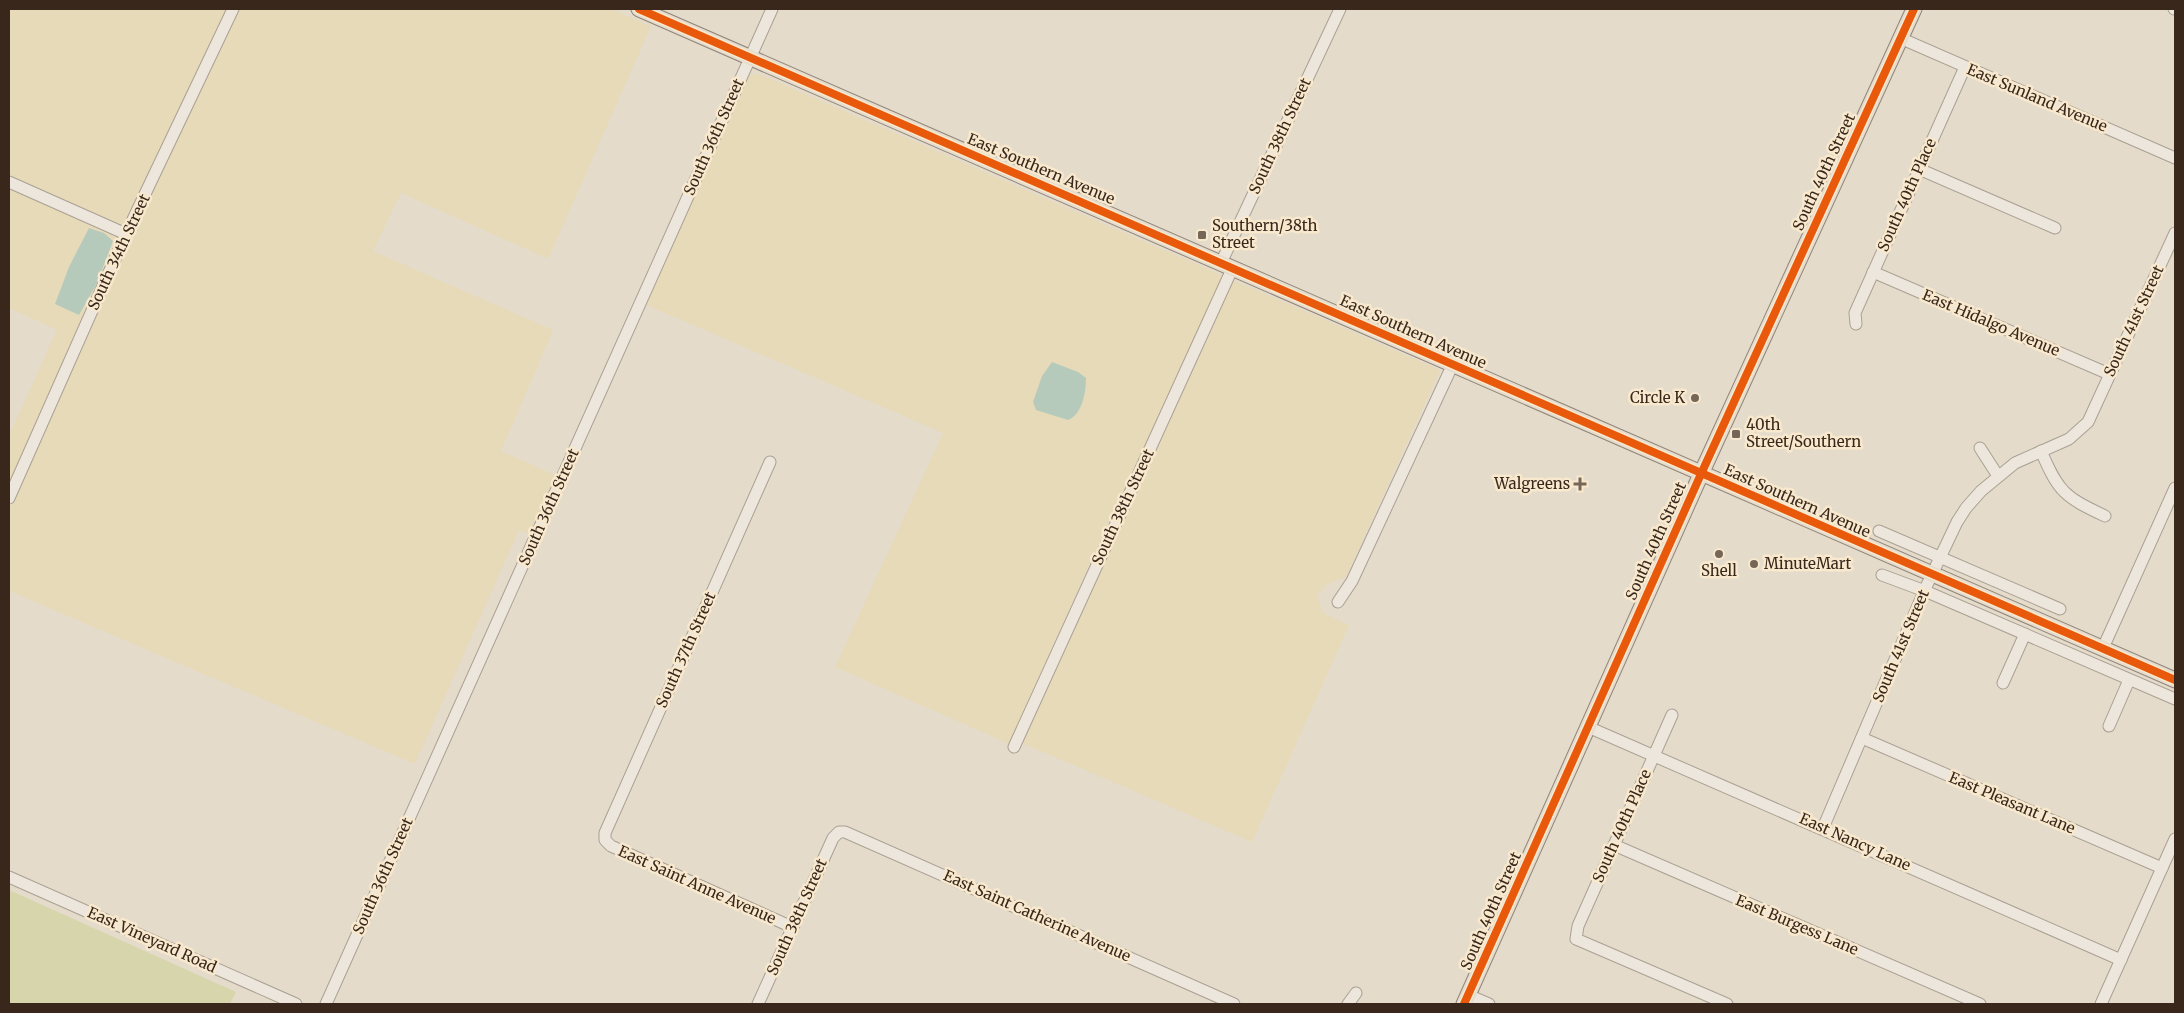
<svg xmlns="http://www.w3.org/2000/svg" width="2184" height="1013" font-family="Merriweather,serif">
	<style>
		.farmland { fill: #e6dab9 }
		.green { fill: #d7d5ab }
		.water { fill: #b6cabc }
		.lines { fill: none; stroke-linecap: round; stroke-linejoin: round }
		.minor-casing { stroke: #aaa093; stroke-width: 13 }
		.major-casing { stroke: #8f857a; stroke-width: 17 }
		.minor { stroke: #ece6dc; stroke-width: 11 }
		.major { stroke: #e5dccd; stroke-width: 15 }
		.cycleway-casing { stroke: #f8e9ce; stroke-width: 11 }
		.cycleway { stroke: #e8590c; stroke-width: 8 }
		.poi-dot { fill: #756658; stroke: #f8e9ce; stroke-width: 2 }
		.labels { text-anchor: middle; stroke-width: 5; stroke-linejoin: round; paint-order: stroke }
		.street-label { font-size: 15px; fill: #39271b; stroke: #f8e9ce }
		.poi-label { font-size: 15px; fill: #39271b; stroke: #f8e9ce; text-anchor: start }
	</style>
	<rect width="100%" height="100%" fill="#e5dbca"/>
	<!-- farmland -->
	<g class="farmland">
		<path d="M9 9H611L651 26 548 259 401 193 373 251 553 330 501 451 555 475 529 534 519 530 415 764 9 591V435L57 330 9 308Z"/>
		<path d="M759 74 1440 370 1346 577 1326 585 1317 596 1323 613 1349 625 1252 842 1022 743 1125 511 1115 507 1009 744 835 667 943 433 642 303 744 80 749 75Z"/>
	</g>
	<!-- green -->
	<path class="green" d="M9 890 236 992 230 1004H9Z"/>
	<!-- water -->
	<g class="water">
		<path d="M89 228 104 233 113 241 97 283 79 315 55 304 69 267Z"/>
		<path d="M1052 362 1078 372 1086 378C1086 392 1082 415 1068 420L1036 410 1033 402 1042 376Z"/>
	</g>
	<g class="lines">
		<defs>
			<g id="minor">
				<path d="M2174 9H2175"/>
				<path d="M1900 38 2175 158"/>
				<path d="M1919 169 2055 228"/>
				<path d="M9 182 126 234"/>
				<path d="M1221 263 1340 9"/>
				<path d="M1873 272 2109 374"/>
				<path d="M1856 324 1855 313 1965 67"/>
				<path d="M1980 448 1998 476"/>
				<path d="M2041 451C2059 493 2065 497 2105 516"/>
				<path d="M770 462 605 833V840L611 846 792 927"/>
				<path d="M9 498 126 234 233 9"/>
				<path d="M1879 531 2060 609"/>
				<path d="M1882 575 1925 591 2175 699"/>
				<path d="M1338 602 1352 581 1453 364"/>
				<path d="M2103 648 2175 488"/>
				<path d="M2003 683 2025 634"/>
				<path d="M1672 715 1578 926 1576 939 1727 1004"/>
				<path d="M2109 726 2129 680"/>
				<path d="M1588 727 2121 960"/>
				<path d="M1862 738 2162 868"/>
				<path d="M1014 747 1233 267"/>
				<path d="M1823 828 1926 587 1957 522 1966 508 1981 491 2015 463 2069 439 2088 422 2175 233"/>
				<path d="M1614 845 1980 1004"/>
				<path d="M9 877 296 1004"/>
				<path d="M1468 995 1489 1004"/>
				<path d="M326 1004 772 9"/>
				<path d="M758 1004 833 838 839 832H845L1234 1004"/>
				<path d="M1348 1004 1356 993"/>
				<path d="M2101 1004 2175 839"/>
			</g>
			<g id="major">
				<path d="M639 9 2175 680"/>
				<path d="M1464 1004 1701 474 1914 9"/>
			</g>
		</defs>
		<!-- minor casing -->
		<use href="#minor" class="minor-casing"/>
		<!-- major casing -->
		<use href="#major" class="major-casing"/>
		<!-- minor -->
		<use href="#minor" class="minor"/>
		<!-- major -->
		<use href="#major" class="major"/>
		<defs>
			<g id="cycleway">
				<path d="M639 9 2175 680"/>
				<path d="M1464 1004 1701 474 1914 9"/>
			</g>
		</defs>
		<!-- cycleway casing -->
		<use href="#cycleway" class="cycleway-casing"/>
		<!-- cycleway -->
		<use href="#cycleway" class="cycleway"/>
	</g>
	<!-- markers -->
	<g class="poi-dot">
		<rect x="1197" y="230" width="10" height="10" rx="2.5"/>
		<circle cx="1695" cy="398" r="5"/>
		<rect x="1731" y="429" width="10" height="10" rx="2.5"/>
		<path d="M1577.5 476.5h5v5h5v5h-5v5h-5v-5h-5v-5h5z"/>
		<circle cx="1719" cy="554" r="5"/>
		<circle cx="1754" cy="564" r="5"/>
	</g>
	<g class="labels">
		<!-- street labels -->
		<g class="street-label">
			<text transform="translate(2037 98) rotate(23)" y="5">East Sunland Avenue</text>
			<text transform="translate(1280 136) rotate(-65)" y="5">South 38th Street</text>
			<text transform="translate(714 137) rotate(-66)" y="5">South 36th Street</text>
			<text transform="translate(1041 169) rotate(23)" y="5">East Southern Avenue</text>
			<text transform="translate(1824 172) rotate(-65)" y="5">South 40th Street</text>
			<text transform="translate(1907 195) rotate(-66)" y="5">South 40th Place</text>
			<text transform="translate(119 252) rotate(-65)" y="5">South 34th Street</text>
			<text transform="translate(2134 321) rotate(-65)" y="5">South 41st Street</text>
			<text transform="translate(1991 323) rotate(23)" y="5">East Hidalgo Avenue</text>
			<text transform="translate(1413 332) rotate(24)" y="5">East Southern Avenue</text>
			<text transform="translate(1797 501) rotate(24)" y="5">East Southern Avenue</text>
			<text transform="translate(549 507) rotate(-66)" y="5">South 36th Street</text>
			<text transform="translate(1123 507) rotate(-65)" y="5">South 38th Street</text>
			<text transform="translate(1656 541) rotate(-66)" y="5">South 40th Street</text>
			<text transform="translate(1901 646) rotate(-67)" y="5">South 41st Street</text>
			<text transform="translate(686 650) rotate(-66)" y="5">South 37th Street</text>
			<text transform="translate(2012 803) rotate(23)" y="5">East Pleasant Lane</text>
			<text transform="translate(1622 826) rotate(-66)" y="5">South 40th Place</text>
			<text transform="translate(1855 842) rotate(24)" y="5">East Nancy Lane</text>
			<text transform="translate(383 876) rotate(-66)" y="5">South 36th Street</text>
			<text transform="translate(697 885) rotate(24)" y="5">East Saint Anne Avenue</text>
			<text transform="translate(1491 911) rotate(-66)" y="5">South 40th Street</text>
			<text transform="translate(1037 916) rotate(24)" y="5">East Saint Catherine Avenue</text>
			<text transform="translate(797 917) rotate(-66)" y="5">South 38th Street</text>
			<text transform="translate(1797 925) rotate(23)" y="5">East Burgess Lane</text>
			<text transform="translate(152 940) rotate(24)" y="5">East Vineyard Road</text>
		</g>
		<!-- poi labels -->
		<g class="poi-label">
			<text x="1212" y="231">Southern/38th<tspan x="1212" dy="17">Street</tspan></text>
			<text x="1685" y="403" text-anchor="end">Circle K</text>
			<text x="1746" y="430">40th<tspan x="1746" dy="17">Street/Southern</tspan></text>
			<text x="1570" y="489" text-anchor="end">Walgreens</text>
			<text x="1764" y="569">MinuteMart</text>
			<text x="1719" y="576" text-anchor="middle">Shell</text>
		</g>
	</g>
	<!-- border -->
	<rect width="2184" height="1013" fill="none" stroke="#39271b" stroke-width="20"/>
</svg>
